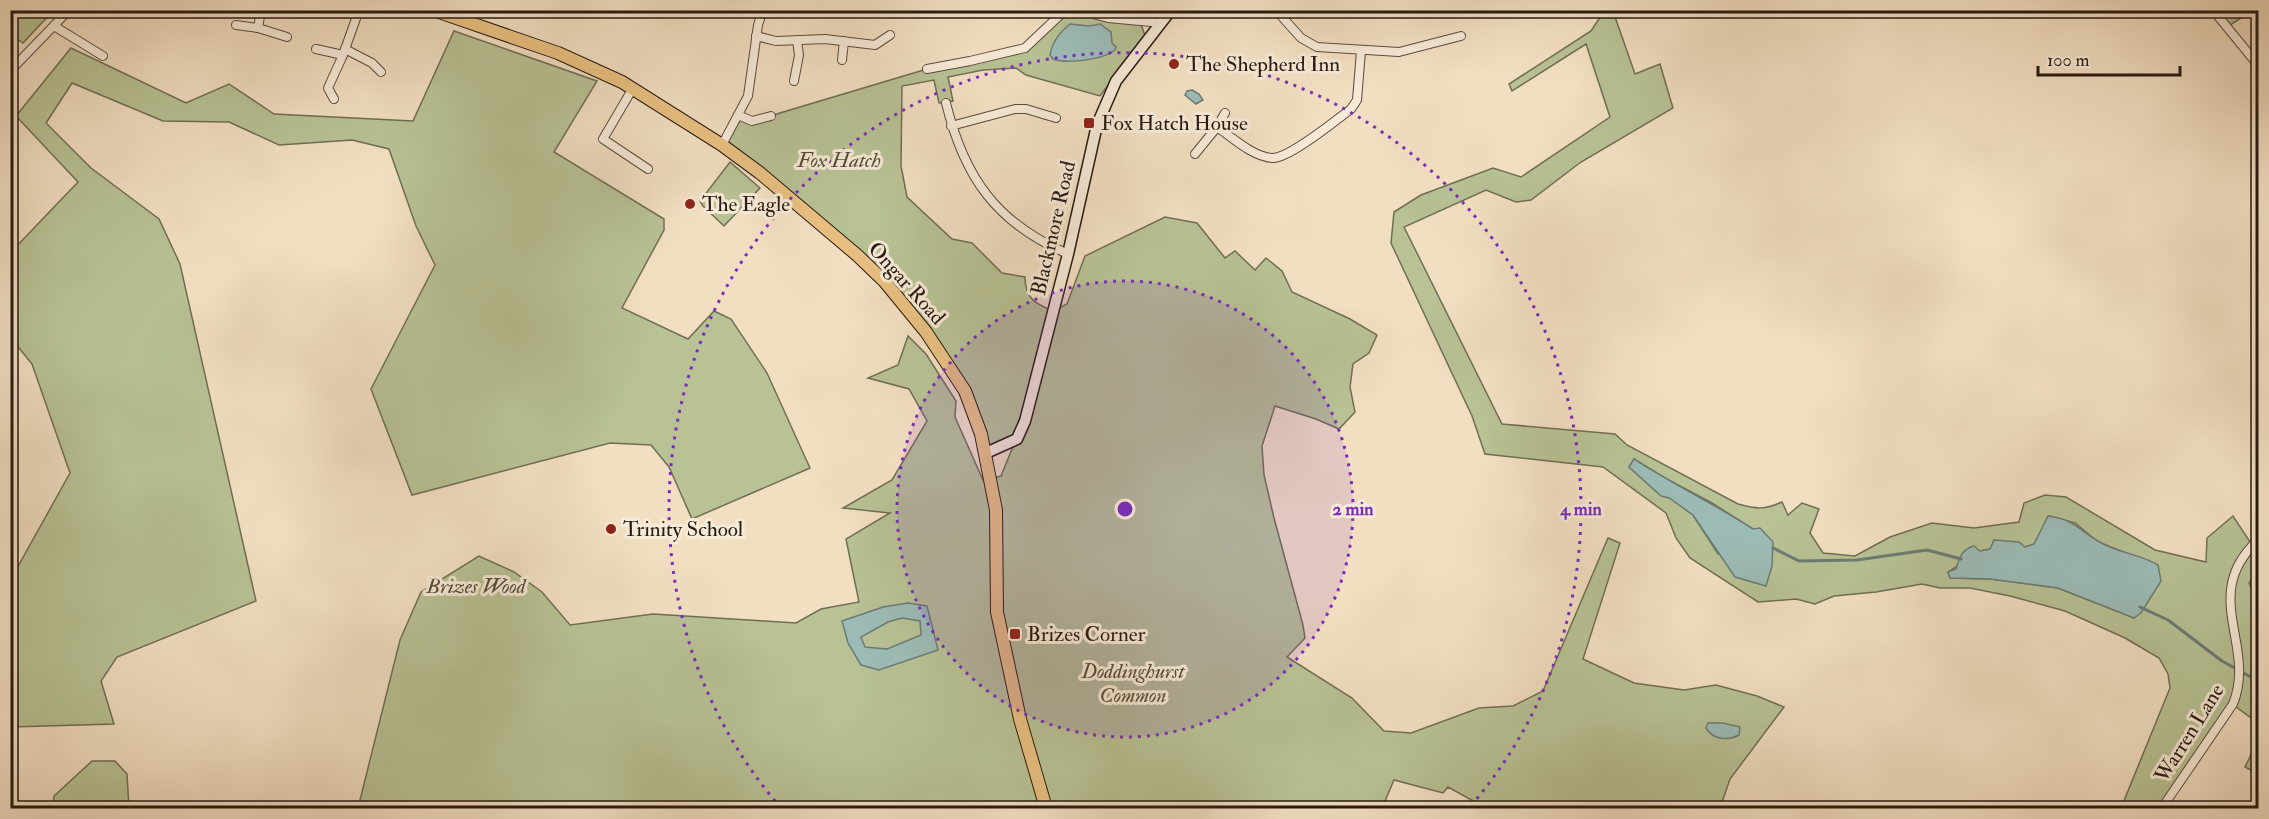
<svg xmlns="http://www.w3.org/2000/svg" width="2269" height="819" font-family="'IM FELL Double Pica',serif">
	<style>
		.green { fill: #b8c295; stroke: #706e54; stroke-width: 1.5; fill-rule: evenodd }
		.water { fill: #9cbcb7; stroke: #6d7b75; stroke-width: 1.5; fill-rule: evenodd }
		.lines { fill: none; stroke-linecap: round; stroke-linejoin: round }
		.stream { stroke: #6d7b75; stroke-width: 3 }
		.street-casing { stroke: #5a4b3f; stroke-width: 10 }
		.secondary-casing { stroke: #271a13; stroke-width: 13 }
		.primary-casing { stroke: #271a13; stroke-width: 14 }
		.street { stroke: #f7ead7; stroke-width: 8 }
		.secondary { stroke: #f7ead7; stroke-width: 10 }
		.primary { stroke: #e9c081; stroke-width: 12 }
		.ring { fill: none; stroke: #7b2cbf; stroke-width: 3; stroke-dasharray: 3 6 }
		.poi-dot { fill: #8f2418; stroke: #f7ead7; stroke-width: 2 }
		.labels { text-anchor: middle; stroke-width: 6; stroke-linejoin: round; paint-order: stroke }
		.poi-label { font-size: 21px; fill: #271a13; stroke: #f7ead7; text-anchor: start }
		.park-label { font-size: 21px; font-style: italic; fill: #524c3a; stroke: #f7ead7 }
		.street-label { font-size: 21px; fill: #271a13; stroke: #f7ead7 }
		.centre { fill: #7b2cbf; stroke: #f7ead7; stroke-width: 3 }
		.ring-label { font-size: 18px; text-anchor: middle; font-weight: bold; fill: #7b2cbf; stroke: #f7ead7; stroke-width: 6; stroke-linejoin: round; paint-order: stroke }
	</style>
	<rect width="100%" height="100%" fill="#f2dfc2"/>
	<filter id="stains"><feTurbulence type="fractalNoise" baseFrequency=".00333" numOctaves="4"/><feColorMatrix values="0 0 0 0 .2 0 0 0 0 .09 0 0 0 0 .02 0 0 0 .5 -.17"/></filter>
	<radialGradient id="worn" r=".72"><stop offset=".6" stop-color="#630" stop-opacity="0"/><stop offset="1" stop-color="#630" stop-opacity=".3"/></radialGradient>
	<!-- green -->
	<g class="green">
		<path d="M10 11 11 10 53 11 23 43 11 35Z"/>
		<path d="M1069 11 1100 15 1101 11H1161L1140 21 1145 36 1100 96 1026 75 1016 68 983 70 948 77 953 101 939 103 934 80 902 86 901 166 907 197 952 239 972 243 1002 273 1025 277C1025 299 1036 304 1053 311L1067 304 1085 256 1165 217 1197 223 1225 258 1235 251 1255 270 1266 258 1282 271 1292 292 1350 319 1377 335 1369 353 1353 364 1350 387 1355 412 1339 429 1316 419 1275 406 1262 446 1264 475 1274 518 1303 625 1305 638 1287 657 1352 698 1384 731 1411 733 1479 708 1513 706 1543 691 1608 538 1620 543 1583 659 1634 683 1684 690 1716 685 1757 696 1784 707 1730 779 1720 808H1486L1448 787 1443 793 1394 780 1382 808H358L400 640 421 592 479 556 514 572 542 592 570 625 653 614 796 623 821 609 859 602 846 539 890 513 843 508 892 480 927 421 909 389 868 378 898 365 908 336 926 354 956 401 955 417 983 480 1001 476 1016 439 986 453 977 420 904 304 722 145 738 115 760 119 927 69 1018 50Z"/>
		<path d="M1604 11H1613L1635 74 1660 64 1673 108 1581 162 1531 200 1516 202 1486 190 1404 227 1502 424 1615 434 1627 445 1738 504C1757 509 1764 510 1782 502L1788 515 1802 503 1819 509 1810 533 1823 553 1855 556 1890 537 1932 523 1974 528 2019 522 2024 503 2045 495 2066 497 2155 550 2206 562 2207 538 2233 516 2252 545 2258 540V572L2249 583 2258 605V723L2232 704 2162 808H2121L2170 688 2168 674 2159 658 2125 638 2065 611 2010 596 1970 588H1940L1922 584 1876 592 1834 596 1815 604 1796 599 1758 602 1690 558 1676 538 1666 513 1603 467 1485 454 1472 416 1391 243 1394 212 1421 195 1493 168 1521 177 1610 117 1586 44 1512 91 1509 84 1591 31ZM1634 459 1661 476 1712 503 1753 529 1718 554 1693 515 1629 467ZM2049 516 2075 523 2098 542 2138 558 2134 618 2058 588 1990 579 1950 578 1948 572 1980 551 1991 549 1994 540 2025 547 2034 544Z"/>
		<path d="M2213 11H2252L2227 27Z"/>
		<path d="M454 31 597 81 554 152 664 219V230L622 308 688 339 714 311 731 319 767 373 810 468 692 519 669 467 651 445 610 443 412 495 371 389 435 265 416 226 389 149 352 140 279 145 229 122 163 121 72 83 46 123 91 168 159 219 180 264 256 601 117 657 101 681 114 724 11 727V579L70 473 32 364 11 338V252L78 182 16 116 71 48 186 103 229 84 274 114 413 121Z"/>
		<path d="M730 162 760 188 724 226 703 206 700 201Z"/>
		<path d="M2258 740V774L2245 767Z"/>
		<path d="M92 761H115L127 774 129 808H53L54 796Z"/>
	</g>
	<!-- water -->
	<g class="water">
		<path d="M1070 24 1089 26 1100 24 1111 32 1112 43 1116 47 1115 50C1103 60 1067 64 1053 59L1050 55C1052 42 1060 32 1070 24Z"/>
		<path d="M1192 90 1199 94 1203 100 1196 104 1185 95 1187 91Z"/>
		<path d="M1634 459C1673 484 1714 504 1753 529L1760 528 1773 542 1772 566 1766 586 1735 577 1693 515 1669 498 1661 496 1629 467Z"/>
		<path d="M2048 516C2076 520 2077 529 2098 541 2117 553 2140 554 2158 565L2161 581 2141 613 2134 618 2058 588 1990 579 1950 578 1948 572 1956 569C1959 558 1962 549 1974 546L1980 551 1990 549 1994 540 2019 542 2025 547 2034 544Z"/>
		<path d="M908 603 927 606 938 650 879 670 861 665 848 643 842 621 883 607ZM902 618 920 621 921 635 887 649 865 647 861 637 888 622Z"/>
		<path d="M1708 723H1723L1740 727 1739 735C1728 741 1713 740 1706 728Z"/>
	</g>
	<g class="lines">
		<!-- stream -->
		<g class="stream">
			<path d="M1773 548 1799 561 1857 560 1927 550 1961 559"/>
			<path d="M2140 607 2168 620 2222 661 2258 681"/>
		</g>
		<defs>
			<g id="street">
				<path d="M261 10 258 28 287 37"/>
				<path d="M690 10 696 13"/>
				<path d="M1079 10 1108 18 1162 23"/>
				<path d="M1276 10 1301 38 1317 47 1399 52 1461 36"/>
				<path d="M2213 10 2258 65"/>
				<path d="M236 25 258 28"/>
				<path d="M54 26 103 56"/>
				<path d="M756 36 776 41 825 39 875 45 890 35"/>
				<path d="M316 49 343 55 359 10"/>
				<path d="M345 49 372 63 381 72"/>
				<path d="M842 60 844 41"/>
				<path d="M927 69 970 61 1025 48 1061 14 1069 10"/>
				<path d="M10 71 69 10"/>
				<path d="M794 81 799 55 797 41"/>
				<path d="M633 88 603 139 648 169"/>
				<path d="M334 99 328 88 343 55"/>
				<path d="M946 103C964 177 996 223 1068 254"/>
				<path d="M738 115 752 121 771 116"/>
				<path d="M951 126 1015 109H1026L1056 118"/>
				<path d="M1217 127 1225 113"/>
				<path d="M722 145 748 96 758 25 763 10"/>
				<path d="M1195 154 1217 127C1233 138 1253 157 1273 158 1290 158 1336 120 1351 109L1357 100 1361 51"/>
				<path d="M2162 808 2233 704C2257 645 2199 595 2258 540"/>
			</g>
			<path id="secondary" d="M986 453 1017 439 1025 421 1068 254 1097 125 1116 81 1171 10"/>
			<path id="primary" d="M433 10 558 53 622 82 722 145 760 173 857 255 885 282 926 332 965 391 981 434 996 510 997 612 1020 719 1046 808"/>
		</defs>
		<!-- street casing -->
		<use href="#street" class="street-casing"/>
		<!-- secondary casing -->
		<use href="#secondary" class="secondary-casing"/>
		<!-- primary casing -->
		<use href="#primary" class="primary-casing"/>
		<!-- street -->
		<use href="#street" class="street"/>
		<!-- secondary -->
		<use href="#secondary" class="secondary"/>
		<!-- primary -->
		<use href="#primary" class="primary"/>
	</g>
	<!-- distance rings -->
	<circle cx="1125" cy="509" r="228" fill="#7b2cbf" fill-opacity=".12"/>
	<g class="ring">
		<circle cx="1125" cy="509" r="228"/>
		<path d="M781 808A456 456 0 1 1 1469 808"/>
	</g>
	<!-- markers -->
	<g class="poi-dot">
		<circle cx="1174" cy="64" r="6"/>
		<rect x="1083" y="117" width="12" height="12" rx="3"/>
		<circle cx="690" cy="204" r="6"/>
		<circle cx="611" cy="529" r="6"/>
		<rect x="1009" y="628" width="12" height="12" rx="3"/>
	</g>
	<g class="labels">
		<!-- poi labels -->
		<g class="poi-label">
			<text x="1186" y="71">The Shepherd Inn</text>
			<text x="1101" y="130">Fox Hatch House</text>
			<text x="702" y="211">The Eagle</text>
			<text x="623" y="536">Trinity School</text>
			<text x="1027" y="641">Brizes Corner</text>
		</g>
		<!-- park labels -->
		<g class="park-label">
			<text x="839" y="167">Fox Hatch</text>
			<text x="476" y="593">Brizes Wood</text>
			<text x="1133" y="678">Doddinghurst<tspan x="1133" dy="24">Common</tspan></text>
		</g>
		<!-- street labels -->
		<g class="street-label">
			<text transform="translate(1053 228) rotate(-77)" y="7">Blackmore Road</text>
			<text transform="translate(907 283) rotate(48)" y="7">Ongar Road</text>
			<text transform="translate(2189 733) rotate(-58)" y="7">Warren Lane</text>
		</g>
	</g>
	<circle cx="1125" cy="509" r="9" class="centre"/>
	<g class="ring-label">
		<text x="1353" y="515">2 min</text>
		<text x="1581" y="515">4 min</text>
	</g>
	<!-- margin -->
	<rect width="2269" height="819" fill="none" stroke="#f2dfc2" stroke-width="36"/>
	<rect x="12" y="12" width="2245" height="795" fill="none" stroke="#271a13" stroke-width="3"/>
	<rect x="18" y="18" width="2233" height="783" fill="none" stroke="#271a13" stroke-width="1.5"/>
	<!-- scale -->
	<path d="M2038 66v9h142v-9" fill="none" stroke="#271a13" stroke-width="3"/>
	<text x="2047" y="66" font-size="18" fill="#271a13" stroke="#f7ead7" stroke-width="4.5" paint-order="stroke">100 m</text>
	<rect width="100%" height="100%" filter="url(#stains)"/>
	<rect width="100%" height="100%" fill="url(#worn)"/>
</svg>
